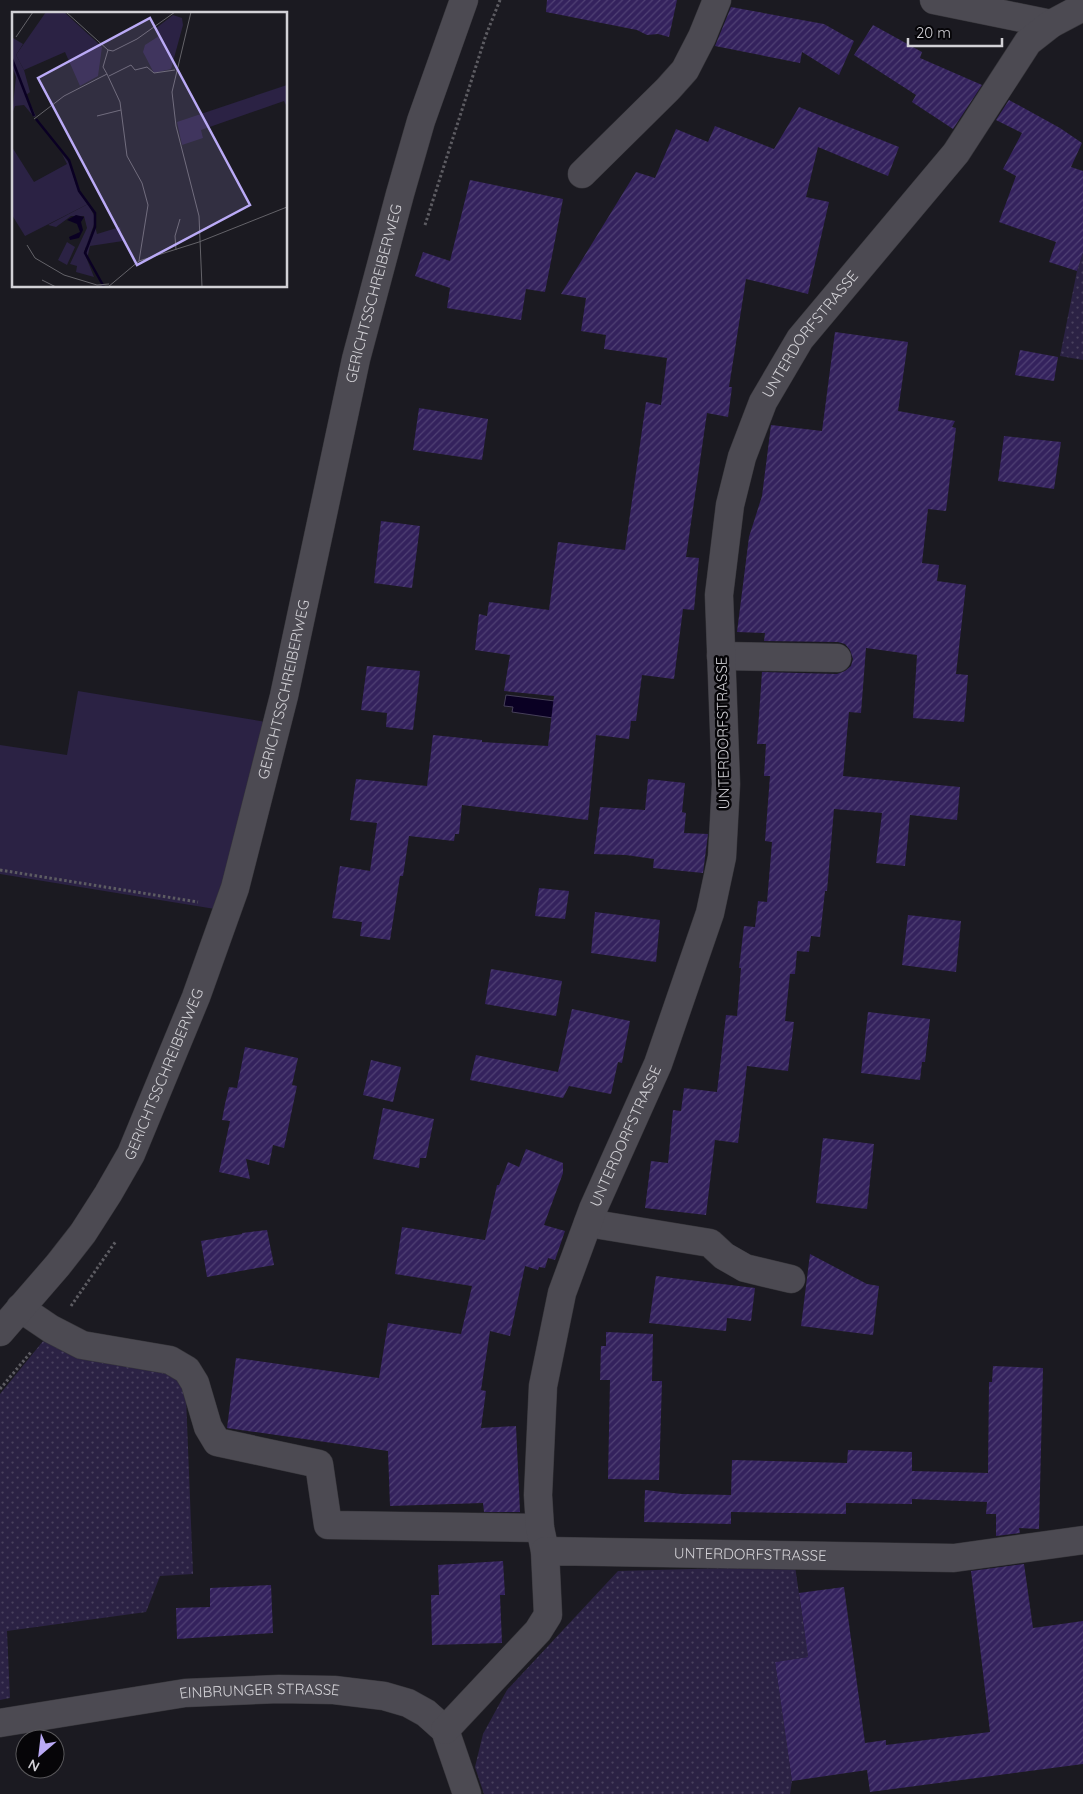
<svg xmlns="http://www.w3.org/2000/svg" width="1083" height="1794" font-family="Quicksand,sans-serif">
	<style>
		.grass { fill: url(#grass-dots) }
		.garden { fill: #2b2244 }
		.water { fill: #0a0023; stroke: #463f59 }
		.building { fill: url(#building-hatch) }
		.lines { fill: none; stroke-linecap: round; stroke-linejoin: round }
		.minor-casing { stroke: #37363b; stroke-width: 29 }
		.path { stroke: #5d5c62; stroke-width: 3; stroke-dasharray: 2.5 2.5; stroke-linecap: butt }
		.minor { stroke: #4c4a52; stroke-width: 28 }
		.labels { text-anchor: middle; stroke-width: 5; stroke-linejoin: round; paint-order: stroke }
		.street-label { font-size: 15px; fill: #d2d1d6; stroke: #060508 }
		.inset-river { fill: none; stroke: #0a0023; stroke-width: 2.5 }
		.inset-road { fill: none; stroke: #646369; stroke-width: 1 }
		.view { fill: #baaaf6; fill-opacity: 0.15; stroke: #baaaf6; stroke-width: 2.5 }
		.inset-edge { fill: none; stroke: #d2d1d6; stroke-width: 2.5 }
	</style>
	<defs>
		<pattern id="grass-dots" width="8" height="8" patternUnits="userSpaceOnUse" patternTransform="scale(1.25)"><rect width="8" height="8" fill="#2b2244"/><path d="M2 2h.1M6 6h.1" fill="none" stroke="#49415e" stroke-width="1.8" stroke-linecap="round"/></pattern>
		<pattern id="building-hatch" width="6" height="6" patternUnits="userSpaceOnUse" patternTransform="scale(1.25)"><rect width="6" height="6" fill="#34225d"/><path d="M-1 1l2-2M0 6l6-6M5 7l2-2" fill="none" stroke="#504174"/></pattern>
	</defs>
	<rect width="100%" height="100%" fill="#1b1a21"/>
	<!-- grass -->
	<g class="grass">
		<path d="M1083 253V360L1060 356 1077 271Z"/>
		<path d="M48 1335 185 1372 193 1574 160 1576 146 1612 7 1631 10 1698 0 1700V1394Z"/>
		<path d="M795 1566 808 1657 775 1662 792 1781 790 1794H484L475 1767 483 1734 507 1690 618 1571Z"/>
	</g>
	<!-- garden -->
	<path class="garden" d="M78 691 266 722 215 909 0 874V745L67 755Z"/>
	<!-- water -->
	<path class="water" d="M506 695 555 701 553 718 512 712 513 707 504 706Z"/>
	<!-- building -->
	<g class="building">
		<path d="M547 0H677L669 37 658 34 647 35 637 30 546 12Z"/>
		<path d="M731 7 824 24 854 41 839 75 802 52 800 63 715 46Z"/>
		<path d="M873 25 922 52 920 58 982 85 953 129 912 102 916 95 854 55Z"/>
		<path d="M1009 100 1060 128 1082 143 1071 167 1083 171V253L1077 271 1049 262 1056 242 999 222 1016 176 1003 169 1022 133 996 120Z"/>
		<path d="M799 107 899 147 888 176 818 147 806 197 829 202 808 294 746 279 729 387H732L728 417 707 413 686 557 699 558 694 610 683 609 674 679 642 675 636 721H631L629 739 596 735 588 820 462 805 459 834H455L454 841 409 836 403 876H400L390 940 360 936 362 922 332 918 340 866 370 871 377 823 350 820 356 779 427 786 433 735 482 740V742L548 746 554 696 504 691 510 655 475 650 479 614 487 616 489 602 549 610 558 542 625 550 646 402 661 405 667 358 604 349 606 335 581 331 586 298 561 294 636 172 655 178 676 129 708 142 715 126 774 149Z"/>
		<path d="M470 180 563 199 545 292 526 289 521 320 447 308 450 288 415 276 423 252 450 261Z"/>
		<path d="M835 332 908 342 898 411 955 421 952 427 956 428 946 511 928 509 922 563 939 565 937 581 966 585 956 674 968 675 964 722 913 718 917 655 866 648 861 713 849 712 843 776 960 787 957 820 910 815 905 866 876 863 882 813 834 809 827 891H825L820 937 811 936 809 952 797 951 795 974H790L785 1021 794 1022 788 1071 747 1066 738 1143 715 1140 706 1215 645 1208 651 1161 668 1163 673 1110 681 1111 684 1088 717 1092 726 1015 737 1016 741 968H739L744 926 755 927 758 901 767 902 772 842 765 841 770 776H764L766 744H757L762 672 837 674 845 671 851 666 853 659 850 650 845 644 838 642 764 641 765 633 737 632 749 537 762 496 771 425 822 431Z"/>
		<path d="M1020 350 1058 357 1054 381 1015 375Z"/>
		<path d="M419 408 488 419 482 460 413 450Z"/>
		<path d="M1004 436 1061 442 1054 489 998 481Z"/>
		<path d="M381 521 420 526 412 588 374 583Z"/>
		<path d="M367 666 420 671 413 730 386 727 387 713 361 710Z"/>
		<path d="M648 779 685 783 682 812 686 813 684 833 708 834 703 873 653 868 654 859 626 855 594 854 600 807 645 810Z"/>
		<path d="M539 888 569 891 565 919 535 916Z"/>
		<path d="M595 912 660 920 656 962 591 953Z"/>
		<path d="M908 915 961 921 956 972 902 965Z"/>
		<path d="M491 969 562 981 556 1016 485 1004Z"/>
		<path d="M572 1009 630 1021 622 1063 618 1062 611 1094 569 1086 563 1098 470 1080 476 1055 558 1072Z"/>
		<path d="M868 1012 930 1019 925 1062H922L920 1080 861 1073Z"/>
		<path d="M245 1047 298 1058 292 1085 297 1086 284 1148 273 1145 269 1165 246 1159 250 1179 219 1172 230 1121 222 1120 225 1104 229 1087 237 1088Z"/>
		<path d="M371 1060 401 1067 393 1102 363 1095Z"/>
		<path d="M383 1108 434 1119 426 1158H420L419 1168 373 1159Z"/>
		<path d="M823 1138 874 1144 867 1209 816 1203Z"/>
		<path d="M526 1149 563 1163V1173L544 1225 565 1231 555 1260 548 1258 545 1268 539 1267 538 1270 525 1266 510 1336 490 1331 481 1390 486 1391 481 1428 516 1426 520 1512H484L483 1503 390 1506 388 1451 227 1428 236 1358 379 1378 388 1323 461 1334 472 1286 395 1274 402 1227 485 1240 497 1185H499L508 1162 519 1167Z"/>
		<path d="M267 1230 274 1265 207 1277 201 1241 242 1234V1233Z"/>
		<path d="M810 1254 867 1284 879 1286 873 1335 801 1326Z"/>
		<path d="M656 1276 755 1288 751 1321 727 1318 726 1331 649 1323Z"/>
		<path d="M606 1332 653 1334 652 1381H662L659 1480 608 1479 610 1380H600L601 1346H606Z"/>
		<path d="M993 1366 1043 1368 1039 1529 1019 1528 1020 1533 996 1536V1514H986L987 1502 912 1499V1504L846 1503V1514L731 1512V1524L644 1522 645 1490 682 1494 731 1495 732 1460 847 1463 848 1450 912 1452V1471L988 1473 989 1382H992Z"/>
		<path d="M503 1561 505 1595H500L502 1643 432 1645 431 1595H439L438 1565Z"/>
		<path d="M1024 1564 1033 1628 1083 1621V1764L870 1792 867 1770 792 1781 775 1662 808 1657 799 1593 844 1587 865 1743 886 1740V1745L990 1732 971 1571Z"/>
		<path d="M271 1585 273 1633 177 1639 176 1608 210 1607V1588Z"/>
	</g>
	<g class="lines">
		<defs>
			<g id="minor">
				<path d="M934 0 1051 24"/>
				<path d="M582 174 668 89 685 70 702 37 717 0"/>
				<path d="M721 656 837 658"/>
				<path d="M588 1223 710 1243 724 1256 745 1268 791 1279"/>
				<path d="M20 1308 51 1329 82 1345 170 1360 187 1370 195 1383 208 1427 217 1442 319 1464 328 1525 540 1528"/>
				<path id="s1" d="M0 1332 58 1265 83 1233 108 1194 131 1154 196 997 235 888 284 696 356 359 400 194 421 121 464 0"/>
				<path id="s2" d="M545 1551 540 1528 538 1495 543 1386 562 1293 593 1209 658 1064 710 913 722 857 726 784 719 595 730 505 742 457 763 402 800 339 956 153 1028 42 1051 24 1083 7"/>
				<path id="s3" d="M0 1723 185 1693 279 1689 334 1690 384 1696 408 1703 426 1713 445 1730 467 1794"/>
				<path id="s4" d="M445 1730 538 1631 548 1615 545 1551 954 1558 1083 1540"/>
			</g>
		</defs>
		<!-- minor casing -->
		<use href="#minor" class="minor-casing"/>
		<!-- path -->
		<g class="path">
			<path d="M425 225 486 35 500 0"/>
			<path d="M0 870 198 902"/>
			<path d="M71 1306 116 1241"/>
			<path d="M0 1389 31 1352"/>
		</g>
		<!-- minor -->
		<use href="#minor" class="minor"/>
	</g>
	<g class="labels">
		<!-- street labels -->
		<g class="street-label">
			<text dy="5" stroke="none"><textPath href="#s1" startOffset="1118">GERICHTSSCHREIBERWEG</textPath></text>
			<text dy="5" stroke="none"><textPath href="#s2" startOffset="1270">UNTERDORFSTRASSE</textPath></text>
			<text dy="5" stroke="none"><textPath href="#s1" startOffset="712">GERICHTSSCHREIBERWEG</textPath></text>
			<text transform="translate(723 733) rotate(-91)" y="5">UNTERDORFSTRASSE</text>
			<text dy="5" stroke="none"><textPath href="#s1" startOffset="308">GERICHTSSCHREIBERWEG</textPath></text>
			<text dy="5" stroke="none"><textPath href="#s2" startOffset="430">UNTERDORFSTRASSE</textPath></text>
			<text dy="5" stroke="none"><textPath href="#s4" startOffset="424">UNTERDORFSTRASSE</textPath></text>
			<text dy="5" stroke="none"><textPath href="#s3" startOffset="262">EINBRUNGER STRASSE</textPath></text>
		</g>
	</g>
	<!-- overview -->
	<g transform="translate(12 12)">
		<rect width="275" height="275" fill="#1b1a21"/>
		<path d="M34 0H52L90 35 86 64 68 74 53 40 12 58 4 43ZM161 3 170 6 171 13 159 57 142 61 131 40 133 33 147 24 143 17ZM0 135 22 170 55 152 50 142 58 152 64 173 76 192 13 224 0 203ZM83 214 85 222 108 215 111 229 78 234 75 247 74 233Z" fill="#2b2244"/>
		<path d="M1 26 11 32 4 43 12 58 18 80 14 83 24 104 22 105 12 93 3 94 0 102 4 65 0 54ZM76 192 84 207 72 240 82 265 64 260 65 254 58 252 75 216 72 204H59L44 215 36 213Z" fill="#2b2244"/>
		<path d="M275 73V95L272 89 189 118 191 126 170 133 165 110ZM55 230 63 235 55 253 46 248Z" fill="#2b2244"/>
		<path d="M64 203 72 205 69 210 71 218 67 226 58 228 57 225 68 220 65 212 55 208Z" fill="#0a0023"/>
		<path class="inset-river" d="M0 47 22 104M24 107 57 148 67 179 83 201V215L73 241 92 275"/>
		<path class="inset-road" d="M54 0 96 38 101 39 125 27 163 0M179 0 160 80 164 114 187 204 190 275M4 25 21 0M95 62 108 90 115 144 130 171 136 193 127 249 96 275M97 64 119 53 123 58 135 55 142 61 163 58M85 104 109 98M22 107 52 84 95 62 91 55 96 38M15 233 23 246 52 263 85 273 97 272M164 238 163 224 168 207M127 249 187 230 275 195M30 268 44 275"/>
		<path class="view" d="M138 6 238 193 125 253 26 66Z"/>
		<rect width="275" height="275" class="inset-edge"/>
	</g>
	<!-- north arrow -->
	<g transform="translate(40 1754) rotate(208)"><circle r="24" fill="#060508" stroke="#58575a"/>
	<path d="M0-4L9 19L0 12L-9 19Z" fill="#baaaf6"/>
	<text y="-8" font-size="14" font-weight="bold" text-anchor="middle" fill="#d2d1d6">N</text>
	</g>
	<!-- scale -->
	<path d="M908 38v8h94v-8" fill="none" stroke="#d2d1d6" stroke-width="2.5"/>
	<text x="916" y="38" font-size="15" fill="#d2d1d6" stroke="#060508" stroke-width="4" paint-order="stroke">20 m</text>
</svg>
